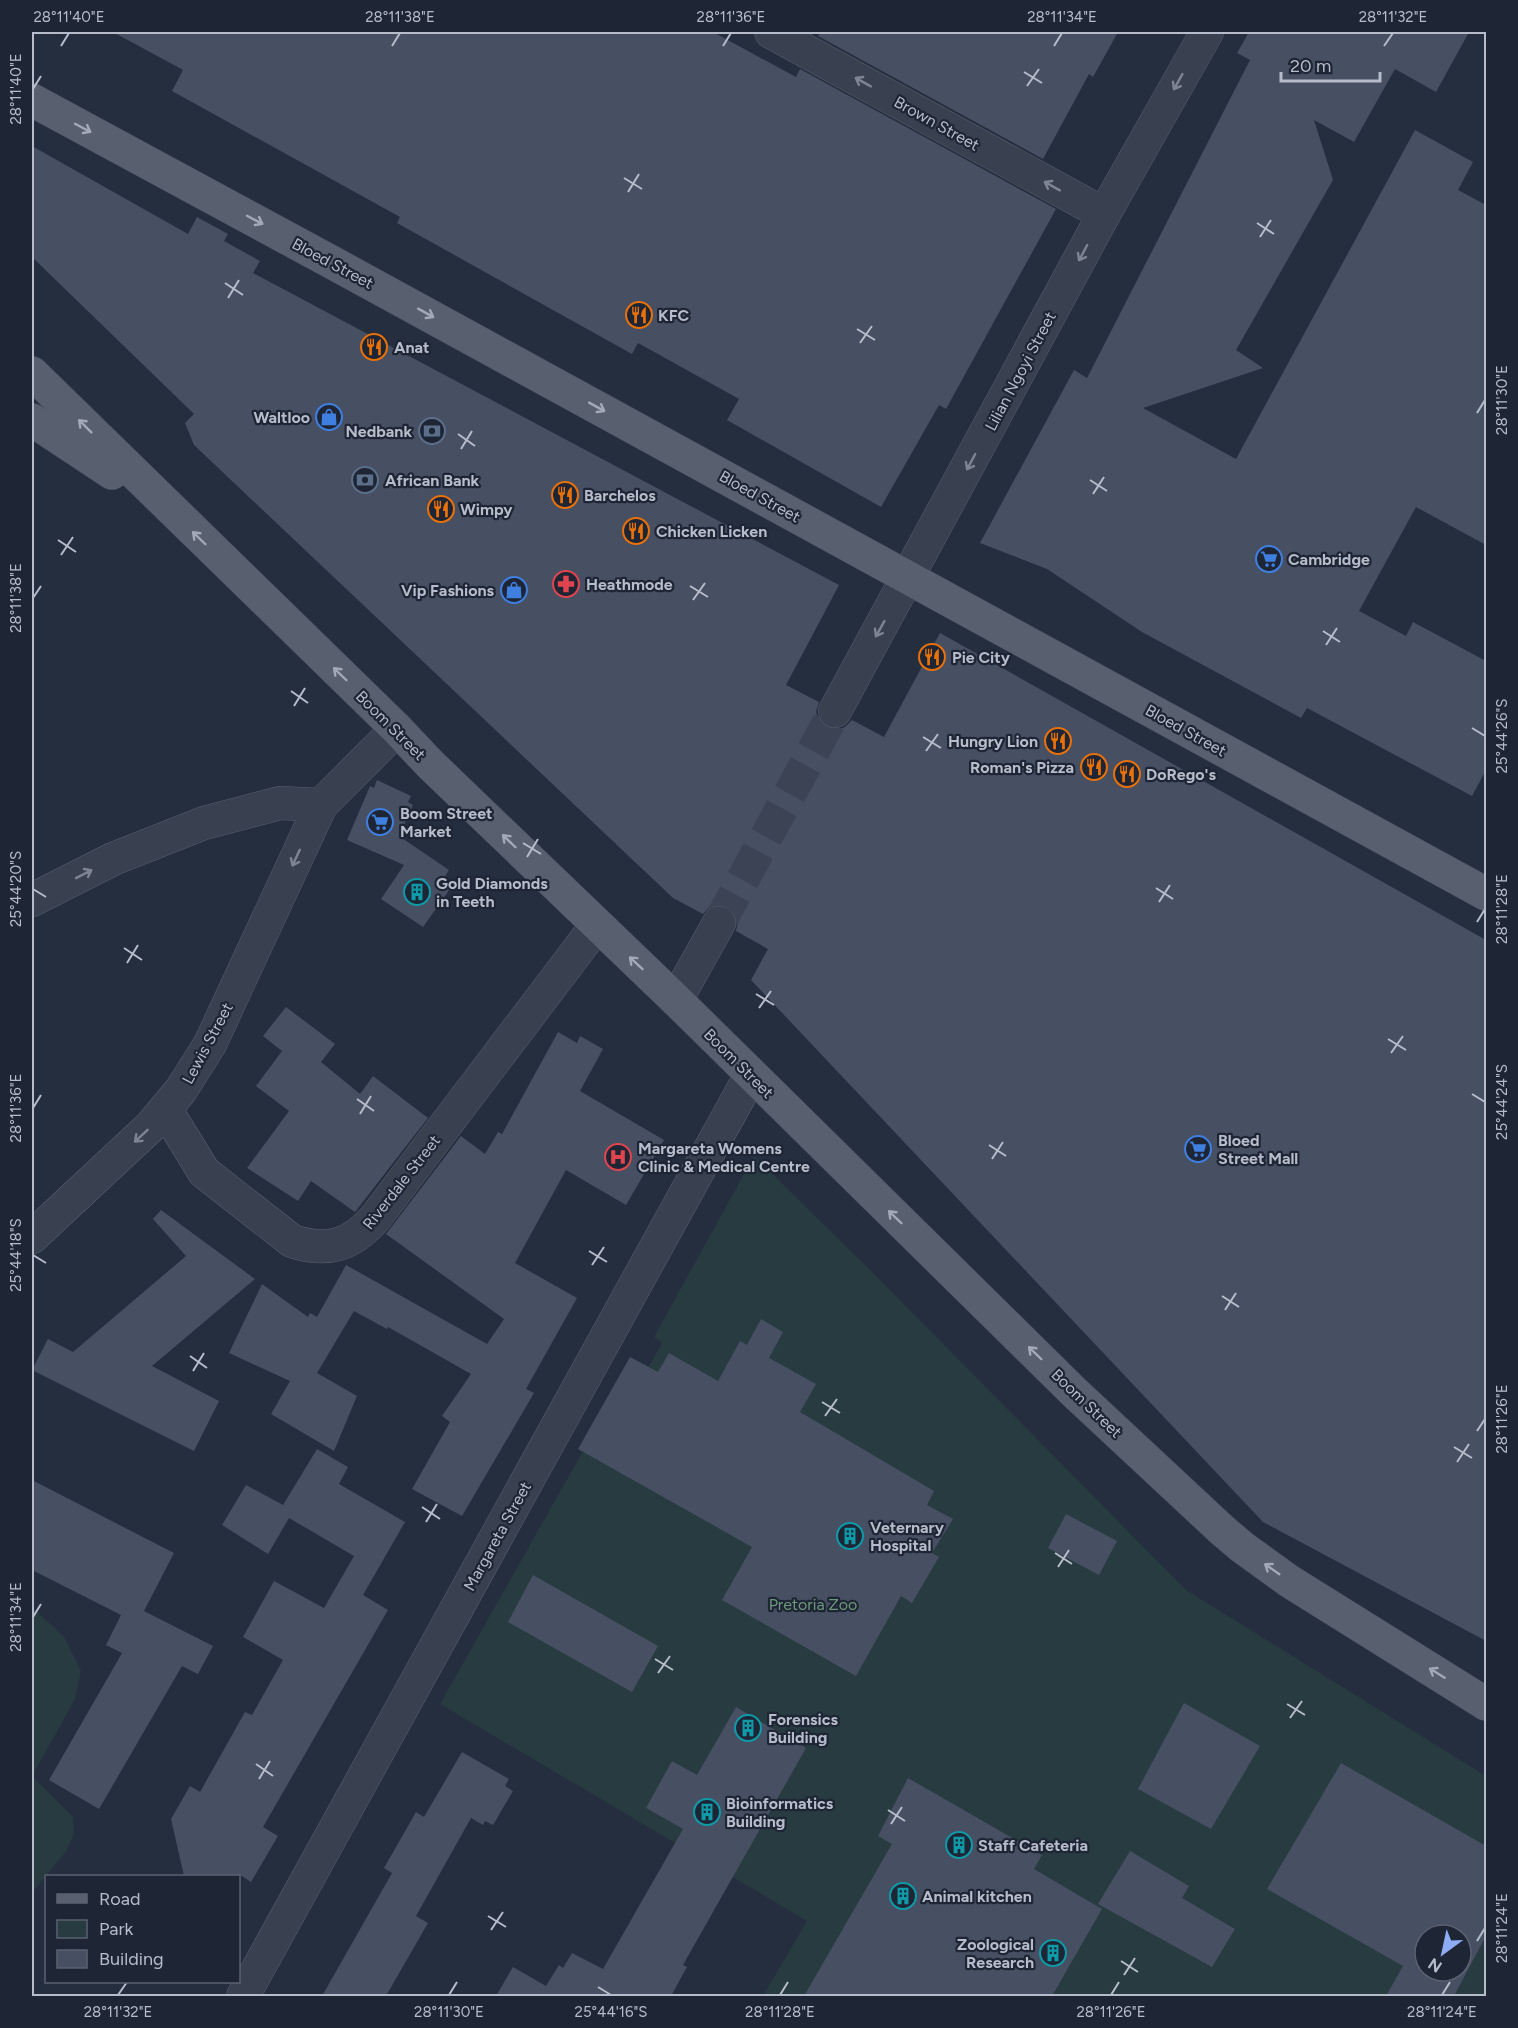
<svg xmlns="http://www.w3.org/2000/svg" width="1518" height="2028" font-family="Figtree,sans-serif">
	<style>
		.green { fill: #273b40; fill-rule: evenodd }
		.building { fill: #474f63; fill-rule: evenodd }
		.lines { fill: none; stroke-linecap: round; stroke-linejoin: round }
		.minor-tunnel { stroke: #3b4354; stroke-width: 33; stroke-dasharray: 33 16; stroke-linecap: butt }
		.minor-casing { stroke: #575e6d; stroke-width: 34 }
		.major-casing { stroke: #434958; stroke-width: 34 }
		.minor { stroke: #39404f; stroke-width: 33 }
		.major { stroke: #585f6f; stroke-width: 33 }
		.oneway { stroke: #7e8493 }
		.oneway2 { stroke: #a3a9b8 }
		.ticks { fill: none; stroke: #b6bcca; stroke-width: 2 }
		.labels { text-anchor: middle; stroke-width: 4.5; stroke-linejoin: round; paint-order: stroke }
		.street-label { font-size: 16px; fill: #b6bcca; stroke: #1e2534 }
		.poi-label { font-size: 16px; font-weight: bold; fill: #b6bcca; stroke: #1e2534; text-anchor: start }
		.park-label { font-size: 16px; fill: #6d9a7c; stroke: #1e2534 }
		.neatline { fill: none; stroke: #b6bcca; stroke-width: 2 }
		.ticks-label { font-size: 15px; text-anchor: middle; fill: #b6bcca }
	</style>
	<rect width="100%" height="100%" fill="#252e3f"/>
	<!-- green -->
	<g class="green">
		<path d="M754 1156 872 1272 1186 1590 1486 1776V1996H763L807 1921 440 1704 630 1368 645 1374 662 1343 654 1337ZM1425 1935H1461V1971H1425Z"/>
		<path d="M32 1607 64 1637 81 1671 75 1699 32 1776 73 1817 74 1834 67 1850 32 1893Z"/>
	</g>
	<!-- building -->
	<g class="building">
		<path d="M113 32H713L796 77 800 69 1056 209 946 409 939 405 881 507 727 420 739 399 638 343 632 354 397 223 400 217 172 91 183 70Z"/>
		<path d="M821 32H1118L1093 77 1089 74 1043 159 818 36Z"/>
		<path d="M1249 32H1469L1436 92 1395 69 1354 142 1314 120 1333 180 1236 350 1263 368 1143 408 1236 459 1415 130 1473 162 1458 190 1486 205V545L1416 507 1359 611 1406 636 1413 622 1486 661V770L1472 796 1307 708 1301 718 1142 632 1047 569 980 543 1074 370 1087 378 1250 60 1237 53Z"/>
		<path d="M32 146 188 234 197 217 228 234 224 241 260 261 253 273 839 585 786 685 819 702 816 712 819 721 826 727 836 730 845 727 852 720 884 737 940 633 1486 940V1641L1263 1522 751 980 768 949 736 931 738 922 735 913 728 906 718 904 709 907 703 914 673 898 194 445 185 423 194 414 32 257Z"/>
		<path d="M377 780 411 796 408 802 413 805 399 836 449 870 443 880 452 886 423 927 381 899 404 865 347 840 370 786 374 788Z"/>
		<path d="M286 1007 335 1044 321 1062 360 1094 373 1076 428 1118 355 1212 311 1181 298 1201 247 1168 289 1111 256 1086 282 1051 263 1036Z"/>
		<path d="M558 1032 577 1043 580 1036 603 1049 580 1091 664 1140 626 1205 566 1170 515 1263 577 1298 526 1389 534 1393 462 1516 412 1489 450 1422 442 1416 471 1374 388 1327 387 1329 354 1311 317 1373 357 1396 334 1451 271 1414 290 1381 229 1353 262 1284 308 1317 310 1313 317 1317 346 1265 487 1344 504 1319 386 1234 461 1136 485 1154 498 1132 502 1134Z"/>
		<path d="M161 1210 255 1279 152 1366 219 1401 194 1451 32 1370 48 1339 73 1352 186 1256 153 1219Z"/>
		<path d="M761 1319 783 1332 769 1358 816 1384 800 1412 934 1491 927 1505 953 1519 932 1553 939 1557 912 1603 901 1596 856 1676 722 1600 752 1547 578 1449 630 1357 658 1372 669 1353 718 1381 740 1341 747 1345Z"/>
		<path d="M317 1449 348 1467 339 1484 405 1522 363 1595 388 1610 263 1827 278 1836 251 1882 242 1876H184L171 1819 190 1786 200 1792 245 1712 252 1715 283 1660 243 1637 274 1581 324 1608 354 1556 289 1518 268 1554 222 1525 246 1485 283 1505Z"/>
		<path d="M32 1480 174 1553 144 1611 213 1646 198 1674 182 1666 99 1809 49 1780 122 1653 106 1645 121 1615 32 1570Z"/>
		<path d="M1066 1514 1117 1541 1099 1575 1048 1548Z"/>
		<path d="M533 1575 658 1646 632 1692 508 1622Z"/>
		<path d="M1184 1703 1260 1746 1211 1829 1138 1789Z"/>
		<path d="M736 1707 806 1748 683 1965 687 1967 671 1996H496L513 1967 546 1986 559 1965 563 1968 572 1953 603 1969 683 1829 646 1808 672 1761 697 1775Z"/>
		<path d="M462 1752 509 1779 505 1786 513 1791 493 1825 485 1821 483 1825 471 1818 416 1916 428 1923 386 1996H322L392 1873 384 1868 416 1812 424 1817Z"/>
		<path d="M1341 1763 1486 1846V1936L1454 1996H1386L1403 1966 1267 1889ZM1425 1935H1461V1971H1425Z"/>
		<path d="M908 1778 1042 1855 1034 1869 1102 1909 1052 1996H804L892 1844 878 1836Z"/>
		<path d="M1130 1851 1189 1886 1182 1898 1235 1929 1212 1967 1098 1904Z"/>
	</g>
	<g class="lines">
		<!-- minor-tunnel -->
		<path class="minor-tunnel" d="M719 923 835 711"/>
		<defs>
			<g id="minor">
				<path d="M771 32 1104 214"/>
				<path d="M835 711 1104 214 1207 32"/>
				<path d="M32 900 113 859 204 823 280 803 321 805"/>
				<path d="M676 1000 719 923"/>
				<path d="M166 1110 204 1172 292 1241C328 1253 352 1245 376 1217L597 925"/>
				<path d="M32 1237 151 1126 181 1090 210 1044 321 805 397 729"/>
				<path d="M243 1996 751 1075"/>
			</g>
			<g id="major">
				<path d="M32 100 335 264 1486 894"/>
				<path d="M32 373 397 729 430 764 676 1000 1075 1393 1222 1530 1242 1547 1289 1581 1486 1704"/>
				<path d="M32 420 112 473"/>
			</g>
		</defs>
		<!-- minor casing -->
		<use href="#minor" class="minor-casing"/>
		<!-- major casing -->
		<use href="#major" class="major-casing"/>
		<!-- minor -->
		<use href="#minor" class="minor"/>
		<!-- major -->
		<use href="#major" class="major"/>
	</g>
	<!-- one-way arrows -->
	<defs><path id="oneway-shaft" d="M-6 0H5M1.5-3L5.5 0L1.5 3" fill="none" stroke-width="1.6" stroke-linecap="round" stroke-linejoin="round" transform="scale(1.5)"/></defs>
	<g class="oneway">
		<use href="#oneway-shaft" transform="translate(863 82) rotate(-151)"/>
		<use href="#oneway-shaft" transform="translate(1178 82) rotate(119)"/>
		<use href="#oneway-shaft" transform="translate(1052 186) rotate(-151)"/>
		<use href="#oneway-shaft" transform="translate(1083 253) rotate(118)"/>
		<use href="#oneway-shaft" transform="translate(971 462) rotate(118)"/>
		<use href="#oneway-shaft" transform="translate(880 629) rotate(119)"/>
		<use href="#oneway-shaft" transform="translate(296 858) rotate(115)"/>
		<use href="#oneway-shaft" transform="translate(84 874) rotate(-27)"/>
		<use href="#oneway-shaft" transform="translate(141 1136) rotate(137)"/>
	</g>
	<g class="oneway2">
		<use href="#oneway-shaft" transform="translate(83 128) rotate(28)"/>
		<use href="#oneway-shaft" transform="translate(255 220) rotate(28)"/>
		<use href="#oneway-shaft" transform="translate(426 313) rotate(29)"/>
		<use href="#oneway-shaft" transform="translate(597 407) rotate(29)"/>
		<use href="#oneway-shaft" transform="translate(85 426) rotate(-135)"/>
		<use href="#oneway-shaft" transform="translate(199 538) rotate(-136)"/>
		<use href="#oneway-shaft" transform="translate(340 674) rotate(-136)"/>
		<use href="#oneway-shaft" transform="translate(509 841) rotate(-136)"/>
		<use href="#oneway-shaft" transform="translate(636 963) rotate(-137)"/>
		<use href="#oneway-shaft" transform="translate(895 1217) rotate(-136)"/>
		<use href="#oneway-shaft" transform="translate(1035 1353) rotate(-136)"/>
		<use href="#oneway-shaft" transform="translate(1272 1569) rotate(-145)"/>
		<use href="#oneway-shaft" transform="translate(1437 1673) rotate(-148)"/>
	</g>
	<!-- ticks -->
	<path class="ticks" d="M61 46 69 33M392 46 400 33M723 46 731 33M1054 46 1062 33M1384 46 1393 33M1024 72 1042 83M1027 86 1039 69M33 89 41 76M624 178 642 189M628 192 639 174M1257 223 1274 234M1260 237 1271 220M225 283 243 295M228 298 239 280M857 329 875 340M860 343 872 326M1477 413 1485 400M458 434 475 446M461 449 472 431M1090 480 1107 491M1093 494 1104 477M58 540 76 552M61 555 73 537M690 586 708 597M33 598 41 586M693 600 705 583M1323 631 1340 642M1326 645 1337 628M291 691 308 703M294 706 305 688M1472 728 1485 736M923 737 941 748M926 751 938 734M523 843 541 854M527 857 538 839M1156 888 1173 899M33 889 46 897M1159 902 1170 885M1477 922 1485 909M124 948 142 960M127 963 138 945M756 994 774 1005M759 1008 771 991M1388 1039 1406 1050M1391 1053 1403 1036M1472 1094 1485 1102M357 1099 374 1111M33 1108 41 1095M360 1114 371 1096M989 1145 1006 1156M992 1159 1003 1142M589 1251 607 1262M33 1255 46 1263M592 1265 604 1247M1222 1296 1239 1307M1225 1310 1236 1293M190 1356 207 1368M193 1371 204 1353M822 1402 840 1413M825 1416 837 1399M1477 1431 1485 1419M1454 1447 1472 1458M1457 1462 1469 1444M422 1507 440 1519M426 1522 437 1504M1055 1553 1072 1564M1058 1567 1069 1550M33 1617 41 1604M655 1659 673 1670M658 1673 670 1656M1287 1704 1305 1715M1290 1718 1302 1701M256 1764 273 1776M259 1779 270 1761M888 1810 905 1821M891 1824 902 1807M488 1916 506 1927M491 1930 503 1912M1477 1941 1485 1928M1121 1961 1138 1972M1124 1975 1135 1958M598 1987 611 1995M118 1995 127 1982M449 1995 457 1982M780 1995 788 1982M1111 1995 1119 1982M1442 1995 1450 1982"/>
	<!-- icons -->
	<defs>
		<symbol id="restaurant-ring" viewBox="-11 -11 22 22"><circle r="9.5" fill="#1e2534" stroke="#e8710a" stroke-width="1.5"/><path d="M-5-6h1v4h1v-4h1v4h1v-4h1v5L-1.5 .5V6h-2V.5L-5-1ZM5-6V6H3V1.5H1.5Q1.5-4 5-6Z" fill="#e8710a"/></symbol>
		<symbol id="shop-ring" viewBox="-11 -11 22 22"><circle r="9.5" fill="#1e2534" stroke="#3f7fe0" stroke-width="1.5"/><path d="M-5-2.5h2.3a2.7 3.5 0 0 1 5.4 0H5L5.5 6h-11ZM-1.5-2.5h3a1.5 2.3 0 0 0-3 0Z" fill="#3f7fe0"/></symbol>
		<symbol id="bank-ring" viewBox="-11 -11 22 22"><circle r="9.5" fill="#1e2534" stroke="#5c6f8a" stroke-width="1.5"/><path d="M-6-4H6V4H-6ZM0-2.3a2.3 2.3 0 1 0 0 4.6a2.3 2.3 0 1 0 0-4.6Z" fill="#5c6f8a"/></symbol>
		<symbol id="supermarket-ring" viewBox="-11 -11 22 22"><circle r="9.5" fill="#1e2534" stroke="#3f7fe0" stroke-width="1.5"/><path d="M-6-5.5h2.5l.6 2H6L4.5 2H-2.5L-4.4-4H-6ZM-1.5 3.2a1.3 1.3 0 1 0 .1 0ZM3 3.2a1.3 1.3 0 1 0 .1 0Z" fill="#3f7fe0"/></symbol>
		<symbol id="pharmacy-ring" viewBox="-11 -11 22 22"><circle r="9.5" fill="#1e2534" stroke="#e0444e" stroke-width="1.5"/><path d="M-2-6h4v4h4v4h-4v4h-4v-4h-4v-4h4Z" fill="#e0444e"/></symbol>
		<symbol id="building-ring" viewBox="-11 -11 22 22"><circle r="9.5" fill="#1e2534" stroke="#0f9aa8" stroke-width="1.5"/><path d="M-4-6H4V6H1V3H-1V6H-4ZM-2.5-4.3h1.7v1.8h-1.7ZM.8-4.3h1.7v1.8H.8ZM-2.5-1h1.7V.8h-1.7ZM.8-1h1.7V.8H.8Z" fill="#0f9aa8"/></symbol>
		<symbol id="hospital-ring" viewBox="-11 -11 22 22"><circle r="9.5" fill="#1e2534" stroke="#e0444e" stroke-width="1.5"/><path d="M-5-5h3v3.5h4V-5h3V5h-3V1.5h-4V5h-3Z" fill="#e0444e"/></symbol>
	</defs>
	<g fill-rule="evenodd">
		<use href="#restaurant-ring" x="624" y="300" width="30" height="30"/>
		<use href="#restaurant-ring" x="359" y="332" width="30" height="30"/>
		<use href="#shop-ring" x="314" y="402" width="30" height="30"/>
		<use href="#bank-ring" x="417" y="416" width="30" height="30"/>
		<use href="#bank-ring" x="350" y="465" width="30" height="30"/>
		<use href="#restaurant-ring" x="550" y="480" width="30" height="30"/>
		<use href="#restaurant-ring" x="426" y="494" width="30" height="30"/>
		<use href="#restaurant-ring" x="621" y="516" width="30" height="30"/>
		<use href="#supermarket-ring" x="1254" y="544" width="30" height="30"/>
		<use href="#pharmacy-ring" x="551" y="569" width="30" height="30"/>
		<use href="#shop-ring" x="499" y="575" width="30" height="30"/>
		<use href="#restaurant-ring" x="917" y="642" width="30" height="30"/>
		<use href="#restaurant-ring" x="1043" y="726" width="30" height="30"/>
		<use href="#restaurant-ring" x="1079" y="752" width="30" height="30"/>
		<use href="#restaurant-ring" x="1112" y="759" width="30" height="30"/>
		<use href="#supermarket-ring" x="365" y="807" width="30" height="30"/>
		<use href="#building-ring" x="402" y="877" width="30" height="30"/>
		<use href="#supermarket-ring" x="1183" y="1134" width="30" height="30"/>
		<use href="#hospital-ring" x="603" y="1142" width="30" height="30"/>
		<use href="#building-ring" x="835" y="1521" width="30" height="30"/>
		<use href="#building-ring" x="733" y="1713" width="30" height="30"/>
		<use href="#building-ring" x="692" y="1797" width="30" height="30"/>
		<use href="#building-ring" x="944" y="1830" width="30" height="30"/>
		<use href="#building-ring" x="888" y="1881" width="30" height="30"/>
		<use href="#building-ring" x="1038" y="1938" width="30" height="30"/>
	</g>
	<g class="labels">
		<!-- street labels -->
		<g class="street-label">
			<text transform="translate(937 123) rotate(29)" y="6">Brown Street</text>
			<text transform="translate(333 263) rotate(28)" y="6">Bloed Street</text>
			<text transform="translate(1020 371) rotate(-62)" y="6">Lilian Ngoyi Street</text>
			<text transform="translate(760 496) rotate(29)" y="6">Bloed Street</text>
			<text transform="translate(391 725) rotate(45)" y="6">Boom Street</text>
			<text transform="translate(1186 730) rotate(29)" y="6">Bloed Street</text>
			<text transform="translate(207 1043) rotate(-62)" y="6">Lewis Street</text>
			<text transform="translate(739 1063) rotate(45)" y="6">Boom Street</text>
			<text transform="translate(401 1182) rotate(-52)" y="6">Riverdale Street</text>
			<text transform="translate(1087 1403) rotate(44)" y="6">Boom Street</text>
			<text transform="translate(497 1536) rotate(-61)" y="6">Margareta Street</text>
		</g>
		<!-- poi labels -->
		<g class="poi-label">
			<text x="658" y="321">KFC</text>
			<text x="394" y="353">Anat</text>
			<text x="310" y="423" text-anchor="end">Waltloo</text>
			<text x="412" y="437" text-anchor="end">Nedbank</text>
			<text x="385" y="486">African Bank</text>
			<text x="584" y="501">Barchelos</text>
			<text x="460" y="515">Wimpy</text>
			<text x="656" y="537">Chicken Licken</text>
			<text x="1288" y="565">Cambridge</text>
			<text x="586" y="590">Heathmode</text>
			<text x="494" y="596" text-anchor="end">Vip Fashions</text>
			<text x="952" y="663">Pie City</text>
			<text x="1038" y="747" text-anchor="end">Hungry Lion</text>
			<text x="1074" y="773" text-anchor="end">Roman's Pizza</text>
			<text x="1146" y="780">DoRego's</text>
			<text x="400" y="819">Boom Street<tspan x="400" dy="18">Market</tspan></text>
			<text x="436" y="889">Gold Diamonds<tspan x="436" dy="18">in Teeth</tspan></text>
			<text x="1218" y="1146">Bloed<tspan x="1218" dy="18">Street Mall</tspan></text>
			<text x="638" y="1154">Margareta Womens<tspan x="638" dy="18">Clinic &amp; Medical Centre</tspan></text>
			<text x="870" y="1533">Veternary<tspan x="870" dy="18">Hospital</tspan></text>
			<text x="768" y="1725">Forensics<tspan x="768" dy="18">Building</tspan></text>
			<text x="726" y="1809">Bioinformatics<tspan x="726" dy="18">Building</tspan></text>
			<text x="978" y="1851">Staff Cafeteria</text>
			<text x="922" y="1902">Animal kitchen</text>
			<text x="1034" y="1950" text-anchor="end">Zoological<tspan x="1034" dy="18">Research</tspan></text>
		</g>
		<!-- park labels -->
		<g class="park-label">
			<text x="813" y="1610">Pretoria Zoo</text>
		</g>
	</g>
	<!-- border -->
	<rect width="1518" height="2028" fill="none" stroke="#1e2534" stroke-width="66"/>
	<!-- legend -->
	<rect x="45" y="1875" width="195" height="108" fill="#1e2534" stroke="#5b6170" stroke-width="1.5"/>
	<rect x="57" y="1894" width="30" height="9" fill="#585f6f" stroke="#5b6170" stroke-width="1.5"/>
	<text x="99" y="1905" font-size="18" fill="#b6bcca">Road</text>
	<rect x="57" y="1920" width="30" height="18" fill="#273b40" stroke="#5b6170" stroke-width="1.5"/>
	<text x="99" y="1935" font-size="18" fill="#b6bcca">Park</text>
	<rect x="57" y="1950" width="30" height="18" fill="#474f63" stroke="#5b6170" stroke-width="1.5"/>
	<text x="99" y="1965" font-size="18" fill="#b6bcca">Building</text>
	<!-- north arrow -->
	<g transform="translate(1443 1953) rotate(213)"><circle r="28" fill="#1e2534" stroke="#5b6170" stroke-width="1.5"/>
	<path d="M0-4.5L10 22L0 15L-10 22Z" fill="#8eacf6"/>
	<text y="-9" font-size="16" font-weight="bold" text-anchor="middle" fill="#b6bcca">N</text>
	</g>
	<!-- scale -->
	<path d="M1281 72v9h99v-9" fill="none" stroke="#b6bcca" stroke-width="3"/>
	<text x="1290" y="72" font-size="18" fill="#b6bcca" stroke="#1e2534" stroke-width="4.5" paint-order="stroke">20 m</text>
	<rect x="33" y="33" width="1452" height="1962" class="neatline"/>
	<g class="ticks-label">
		<text x="69" y="22">28°11'40"E</text>
		<text x="400" y="22">28°11'38"E</text>
		<text x="731" y="22">28°11'36"E</text>
		<text x="1062" y="22">28°11'34"E</text>
		<text x="1393" y="22">28°11'32"E</text>
		<text transform="translate(16 89) rotate(-90)" y="5">28°11'40"E</text>
		<text transform="translate(1502 400) rotate(-90)" y="5">28°11'30"E</text>
		<text transform="translate(16 598) rotate(-90)" y="5">28°11'38"E</text>
		<text transform="translate(1502 736) rotate(-90)" y="5">25°44'26"S</text>
		<text transform="translate(16 889) rotate(-90)" y="5">25°44'20"S</text>
		<text transform="translate(1502 909) rotate(-90)" y="5">28°11'28"E</text>
		<text transform="translate(1502 1102) rotate(-90)" y="5">25°44'24"S</text>
		<text transform="translate(16 1108) rotate(-90)" y="5">28°11'36"E</text>
		<text transform="translate(16 1255) rotate(-90)" y="5">25°44'18"S</text>
		<text transform="translate(1502 1419) rotate(-90)" y="5">28°11'26"E</text>
		<text transform="translate(16 1617) rotate(-90)" y="5">28°11'34"E</text>
		<text transform="translate(1502 1928) rotate(-90)" y="5">28°11'24"E</text>
		<text x="118" y="2017">28°11'32"E</text>
		<text x="449" y="2017">28°11'30"E</text>
		<text x="611" y="2017">25°44'16"S</text>
		<text x="780" y="2017">28°11'28"E</text>
		<text x="1111" y="2017">28°11'26"E</text>
		<text x="1442" y="2017">28°11'24"E</text>
	</g>
</svg>
